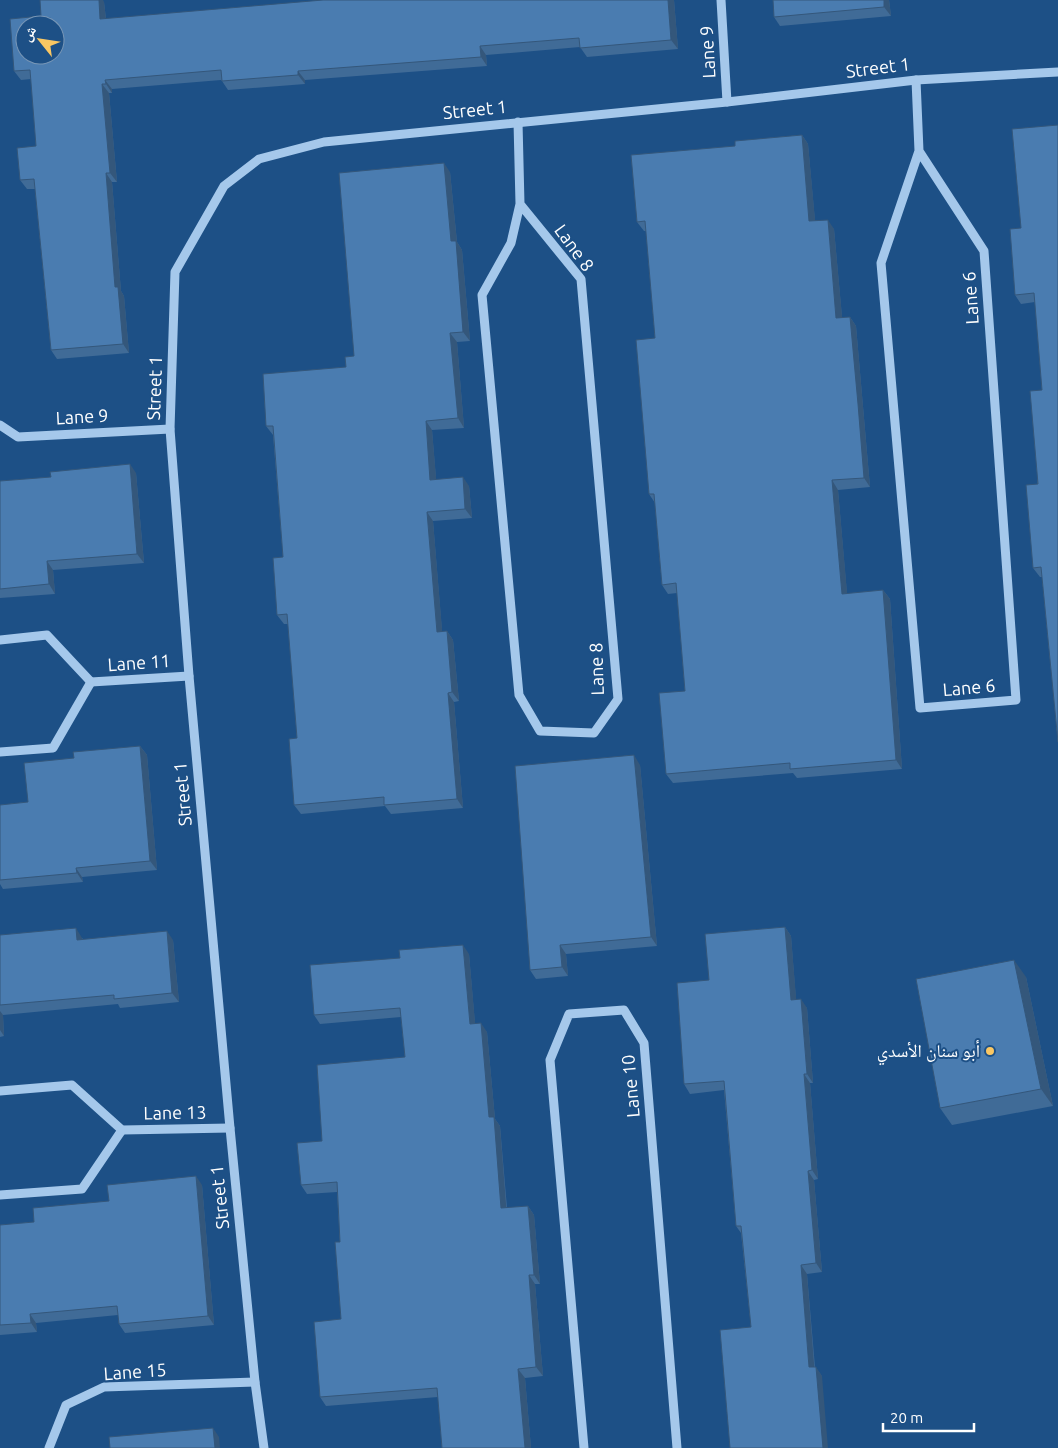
<svg xmlns="http://www.w3.org/2000/svg" width="1058" height="1448" font-family="Ubuntu,'Noto Naskh Arabic',sans-serif">
	<style>
		.lines { fill: none; stroke-linecap: round; stroke-linejoin: round }
		.minor { stroke: #a5c8eb; stroke-width: 9 }
		.wall { fill: #406b97 }
		.shaded-wall { fill: #34577b }
		.building { fill: #4a7cb0; stroke: #34577b; fill-rule: evenodd }
		.poi-dot { fill: #fac763; stroke: #1d5086; stroke-width: 2 }
		.labels { text-anchor: middle; stroke-width: 4; stroke-linejoin: round; paint-order: stroke }
		.street-label { font-size: 18px; fill: #fff; stroke: #1d5086 }
		.poi-label { font-size: 18px; fill: #fff; stroke: #1d5086; text-anchor: end }
	</style>
	<rect width="100%" height="100%" fill="#1d5086"/>
	<g class="lines">
		<!-- minor -->
		<g class="minor">
			<path d="M721 0 727 102"/>
			<path d="M916 80 919 151 984 251 1016 700 920 708 881 263 919 151"/>
			<path d="M518 122 520 204 511 243 482 295 519 695 540 731 594 733 618 699 581 279 520 204"/>
			<path d="M0 425 18 437 170 429"/>
			<path d="M0 640 47 635 91 682"/>
			<path d="M91 682 189 676"/>
			<path d="M0 752 53 748 91 682"/>
			<path d="M0 1091 72 1085 122 1130 230 1128"/>
			<path d="M0 1195 82 1189 122 1130"/>
			<path d="M49 1448 66 1405 104 1387 255 1382"/>
			<path d="M264 1448 255 1382 230 1128 189 676 170 429 175 272 224 186 259 159 324 142 727 102 916 80 1058 72"/>
			<path d="M584 1448 550 1060 569 1014 624 1010 644 1043 677 1448"/>
		</g>
	</g>
	<!-- wall -->
	<g class="wall">
		<path d="M674 0 678 49 587 57 580 47 486 55 487 66 305 80V84L228 90 222 81 221 80 112 89V93H109L117 182H112L121 291 124 296 129 353 57 359 51 350 35 189H27L20 180 36 146 31 79 21 80 14 71 41 16 104 2 106 19Z"/>
		<path d="M889 0 891 16 780 26 774 17Z"/>
		<path d="M1058 125V743L1042 577H1040L1033 568 1042 390 1035 302 1021 304 1015 295 1021 228Z"/>
		<path d="M802 135 808 144 815 221 834 229 842 317H850L856 326 870 487 838 490 847 594 883 590 890 599 902 769 797 778 793 773 673 783 666 774 685 691 677 593 668 594 662 585 655 503 649 494 655 338 646 231H644L637 222 735 146Z"/>
		<path d="M450 172 457 242 462 250 470 341 457 342 464 428 432 430 436 479 469 486 472 518 433 521 442 631H447L453 640 459 701 454 702 463 808 391 814 385 806 301 814 294 805 297 738 288 624H284L277 615 283 557 273 435 266 426 346 367 354 356Z"/>
		<path d="M136 473 144 563 53 570 55 594 0 598V481Z"/>
		<path d="M140 746 147 755 157 870 82 877 83 882 3 889 0 884V805L28 802 74 758Z"/>
		<path d="M640 765 657 946 566 954 568 976 536 979 530 970Z"/>
		<path d="M785 927 791 936 796 1000 807 1008 813 1083H810L818 1179 814 1180 822 1272 807 1274 815 1367 822 1376 751 1327 741 1233 736 1226 724 1090 690 1094 684 1084 709 980Z"/>
		<path d="M0 935 82 938 83 939 173 940 179 1002 120 1008 118 1004 3 1015 4 1036 0 1037Z"/>
		<path d="M469 954 475 1024 487 1032 495 1119 500 1126 507 1208 528 1206 534 1215 540 1284H535L543 1376 525 1378 531 1448H442L438 1397 326 1406 320 1397 341 1319 340 1242 337 1192 307 1194 301 1185 322 1141 405 1057 401 1017 320 1024 314 1015Z"/>
		<path d="M1026 977 1053 1106 952 1125 940 1108Z"/>
		<path d="M202 1185 214 1325 125 1333 119 1324 118 1315 36 1323 37 1332 0 1335V1225L34 1222 109 1201Z"/>
	</g>
	<!-- shaded-wall -->
	<g class="shaded-wall">
		<path d="M99 0H103L104 2 107 28 100 19Z"/>
		<path d="M668 0H674L678 49 671 40Z"/>
		<path d="M884 0H889L891 16 884 7Z"/>
		<path d="M480 46 486 55 487 66 481 57Z"/>
		<path d="M298 71 305 80V84L298 75Z"/>
		<path d="M105 80 112 89V93L106 84Z"/>
		<path d="M102 84 109 93 117 182 110 173Z"/>
		<path d="M802 135 808 144 816 230 809 221Z"/>
		<path d="M444 163 450 172 457 242 462 250 470 341 463 332 451 241Z"/>
		<path d="M106 173 112 182 121 291 124 296 129 353 123 344 115 287Z"/>
		<path d="M828 220 834 229 843 327 836 318Z"/>
		<path d="M850 317 856 326 870 487 864 478Z"/>
		<path d="M450 333 457 342 464 428 458 418Z"/>
		<path d="M426 421 432 430 437 489 430 480Z"/>
		<path d="M130 464 136 473 144 563 137 554Z"/>
		<path d="M463 477 469 486 472 518 465 509Z"/>
		<path d="M832 480 838 490 848 603 842 594Z"/>
		<path d="M427 512 433 521 443 641 437 632Z"/>
		<path d="M47 561 53 570 55 594 49 584Z"/>
		<path d="M883 590 890 599 902 769 896 760Z"/>
		<path d="M447 631 453 640 459 701 452 692Z"/>
		<path d="M448 693 454 702 463 808 457 799Z"/>
		<path d="M140 746 147 755 157 870 150 861Z"/>
		<path d="M634 755 640 765 657 946 651 937Z"/>
		<path d="M76 868 82 877 83 882 77 873Z"/>
		<path d="M785 927 791 936 797 1009 791 1000Z"/>
		<path d="M76 928 82 938 83 949 77 940Z"/>
		<path d="M167 931 173 940 179 1002 172 993Z"/>
		<path d="M463 945 469 954 476 1033 470 1024Z"/>
		<path d="M560 945 566 954 568 976 562 967Z"/>
		<path d="M1014 960 1026 977 1053 1106 1041 1089Z"/>
		<path d="M801 999 807 1008 813 1083 807 1074Z"/>
		<path d="M0 1011 3 1015 4 1036 0 1030Z"/>
		<path d="M481 1023 487 1032 495 1119 500 1126 507 1217 501 1208 489 1117Z"/>
		<path d="M804 1074 810 1083 818 1179 812 1170Z"/>
		<path d="M808 1171 814 1180 822 1272 816 1263Z"/>
		<path d="M196 1176 202 1185 214 1325 208 1316Z"/>
		<path d="M528 1206 534 1215 540 1284 534 1275Z"/>
		<path d="M801 1265 807 1274 815 1376 809 1367Z"/>
		<path d="M529 1275 535 1284 543 1376 536 1367Z"/>
		<path d="M30 1314 36 1323 37 1332 31 1323Z"/>
		<path d="M816 1367 822 1376 828 1448H823Z"/>
		<path d="M518 1369 525 1378 531 1448H525Z"/>
		<path d="M213 1428 219 1437 220 1448H215Z"/>
	</g>
	<!-- building -->
	<g class="building">
		<path d="M40 0H99L100 19 323 0H668L671 40 580 48 579 38 480 46 481 57 298 71V75L222 81 221 70 105 80 106 84H102L110 173H106L115 287H118L123 344 51 350 34 179 20 180 17 148 36 146 30 70 14 71 10 19 41 16ZM25 25H55V55H25Z"/>
		<path d="M773 0H884V7L774 17Z"/>
		<path d="M1058 125V742L1041 567 1033 568 1026 485 1038 484 1030 391 1042 390 1034 293 1015 295 1010 229 1021 228 1012 129Z"/>
		<path d="M802 135 809 221 828 220 836 318 850 317 858 404 864 478 832 480 842 594 883 590 896 760 790 769V763L666 774 659 693 685 691 676 583 662 585 654 494H649L636 340 655 338 645 221 637 222 631 155 735 146V141Z"/>
		<path d="M444 163 451 241H456L463 332 450 333 458 418 426 421 430 480 463 477 465 509 427 512 437 632 447 631 452 692 448 693 457 799 384 805V797L294 805 289 739 297 738 287 614 277 615 273 558 283 557 273 426H266L263 374 346 367 345 357 354 356 339 173Z"/>
		<path d="M130 464 137 554 47 561 49 584 0 589V481L51 477 50 472Z"/>
		<path d="M140 746 150 861 76 868 77 873 0 880V805L28 802 24 763 74 758 73 752Z"/>
		<path d="M634 755 651 937 560 945 562 967 530 970 515 766Z"/>
		<path d="M785 927 791 1000 801 999 807 1074H804L812 1170 808 1171 816 1263 801 1265 809 1367H816L823 1448H730L720 1330 751 1327 741 1226H736L724 1081 684 1084 677 983 709 980 705 934Z"/>
		<path d="M76 928 77 940 167 931 172 993 114 999V995L0 1005V935Z"/>
		<path d="M463 945 470 1024 481 1023 489 1117H494L501 1208 528 1206 534 1275H529L536 1367 518 1369 525 1448H442L437 1388 320 1397 314 1322 341 1319 335 1242H340L337 1182 301 1185 297 1143 322 1141 317 1065 405 1057 400 1008 314 1015 310 965 400 958 399 950Z"/>
		<path d="M1014 960 1041 1089 940 1108 916 979Z"/>
		<path d="M196 1176 208 1316 119 1324 117 1306 30 1314 31 1323 0 1325V1225L34 1222 33 1208 109 1201 107 1185Z"/>
		<path d="M213 1428 215 1448H110L109 1437Z"/>
	</g>
	<!-- markers -->
	<circle class="poi-dot" cx="990" cy="1051" r="5"/>
	<g class="labels">
		<!-- street labels -->
		<g class="street-label">
			<text transform="translate(708 52) rotate(-93)" y="6">Lane 9</text>
			<text transform="translate(878 68) rotate(-7)" y="6">Street 1</text>
			<text transform="translate(475 110) rotate(-6)" y="6">Street 1</text>
			<text transform="translate(574 248) rotate(54)" y="6">Lane 8</text>
			<text transform="translate(971 298) rotate(-94)" y="6">Lane 6</text>
			<text transform="translate(155 388) rotate(-88)" y="6">Street 1</text>
			<text transform="translate(82 417) rotate(-3)" y="6">Lane 9</text>
			<text transform="translate(139 663) rotate(-4)" y="6">Lane 11</text>
			<text transform="translate(597 669) rotate(-92)" y="6">Lane 8</text>
			<text transform="translate(969 688) rotate(-5)" y="6">Lane 6</text>
			<text transform="translate(183 794) rotate(-95)" y="6">Street 1</text>
			<text transform="translate(631 1086) rotate(-95)" y="6">Lane 10</text>
			<text transform="translate(175 1113) rotate(-1)" y="6">Lane 13</text>
			<text transform="translate(220 1197) rotate(-96)" y="6">Street 1</text>
			<text transform="translate(135 1372) rotate(-4)" y="6">Lane 15</text>
		</g>
		<!-- poi labels -->
		<g class="poi-label">
			<text x="980" y="1057">أبو سنان الأسدي</text>
		</g>
	</g>
	<!-- north arrow -->
	<g transform="translate(40 40) rotate(300)"><circle r="24" fill="#1d5086" stroke="#7796b6"/>
	<path d="M0-4L9 19L0 12L-9 19Z" fill="#fac763"/>
	<text y="-8" font-size="14" font-weight="bold" text-anchor="middle" fill="#ffffff">ش</text>
	</g>
	<!-- scale -->
	<path d="M883 1423v8h91v-8" fill="none" stroke="#ffffff" stroke-width="2.5"/>
	<text x="890" y="1423" font-size="15" fill="#ffffff" stroke="#1d5086" stroke-width="4" paint-order="stroke">20 m</text>
</svg>
